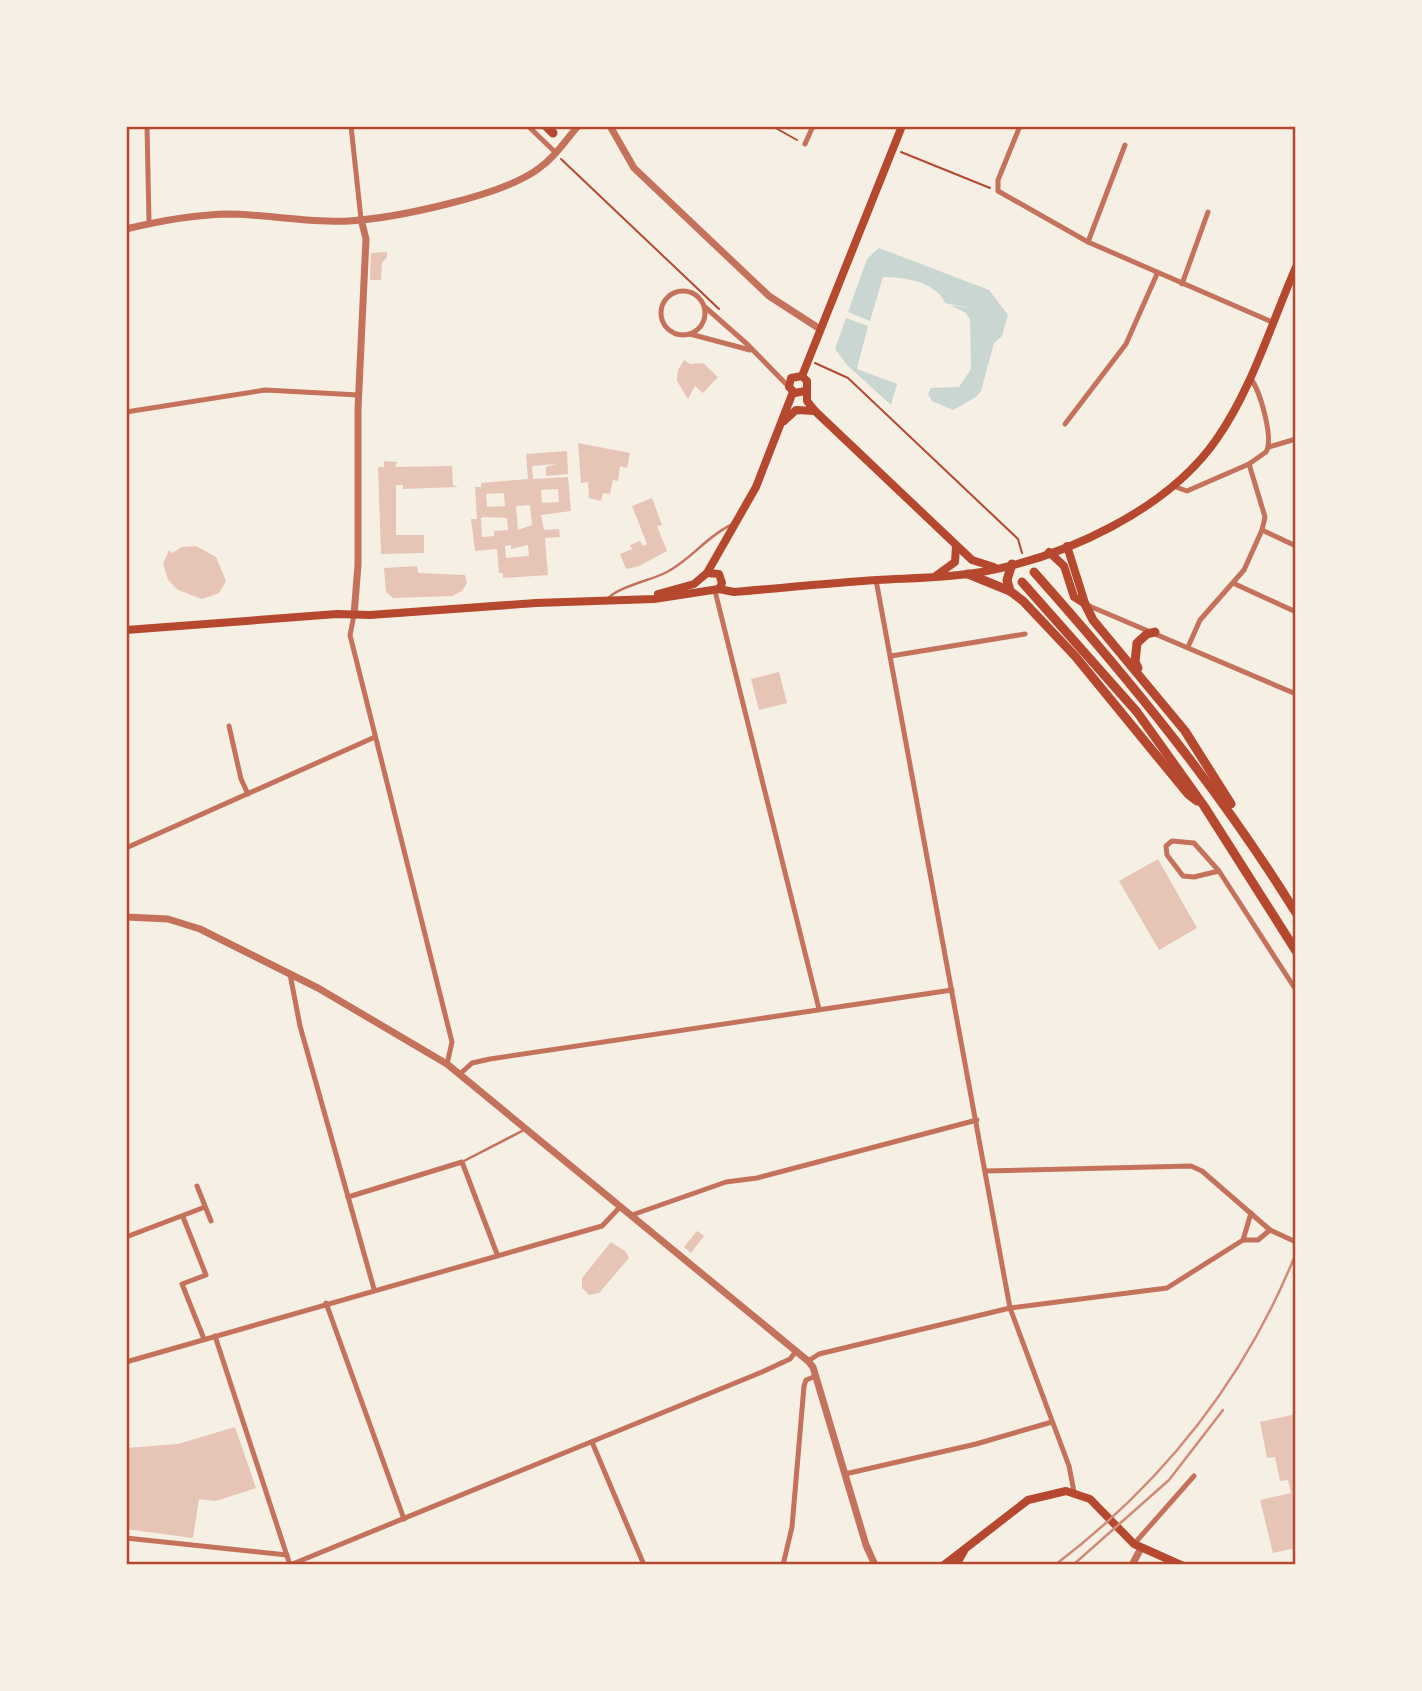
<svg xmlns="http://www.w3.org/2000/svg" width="1422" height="1691" font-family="Poppins,sans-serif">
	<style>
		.water { fill: #c9d6d2 }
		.building { fill: #e6c5b7; fill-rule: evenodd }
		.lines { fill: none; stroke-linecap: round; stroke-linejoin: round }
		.path { stroke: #b5482f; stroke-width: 2 }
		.service { stroke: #c5725c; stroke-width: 2.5 }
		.minor { stroke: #c5725c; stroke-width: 5 }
		.tertiary { stroke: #c5725c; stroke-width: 7 }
		.secondary { stroke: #b5482f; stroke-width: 8 }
		.trunk { stroke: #b5482f; stroke-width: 9 }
		.rail { stroke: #cf8b77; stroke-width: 2.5 }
		.neatline { fill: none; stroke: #b5482f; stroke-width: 2.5 }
	</style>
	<rect width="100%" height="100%" fill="#f6efe4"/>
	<!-- water -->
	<g class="water">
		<path d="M879 248 989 290 1008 315 1002 336 994 343 981 391 976 397 953 410 932 401 928 394 931 388 959 387 971 369 970 319 966 313 950 305 974 309 945 303C936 281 902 277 883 277L870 321 848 312 867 259Z"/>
		<path d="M846 318 868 326 857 369 897 384 891 405 847 365 835 349Z"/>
	</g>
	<!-- building -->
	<g class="building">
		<path d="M387 252V257L382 263 381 280H370L371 253Z"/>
		<path d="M684 360 690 364 703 363 718 377 703 393 695 386 688 399 677 381 678 370Z"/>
		<path d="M578 443 630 453 627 468 620 466 618 481 613 480 610 494 603 493 601 501 589 498 588 482 581 483Z"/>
		<path d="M567 451 568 474 546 476V467L556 464 532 466 533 479 568 477 571 511 541 515 544 530 559 529 560 537 545 538 548 575 503 578V573H499L497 549 475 551 471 519H477L475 487H481V483L528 479 526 454ZM558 489 559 502 542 503 541 490ZM504 493 505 506 487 507 486 494ZM530 505 532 525 518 530 516 506ZM484 517 507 518 508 530 494 531V536L482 537 481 518ZM511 545V549L528 545 529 556 506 558 505 546Z"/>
		<path d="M384 461 397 462 395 467 452 466 453 485 458 487 403 489V485H396V535H424V553L381 554 378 467H384Z"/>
		<path d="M652 498 662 525 657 526 667 551 639 566 626 569 620 554 632 549 630 545 640 541 643 546 647 544 632 506Z"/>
		<path d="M196 546 216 557 226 581 219 593 202 599 178 590 168 580 163 564 169 550 172 553 182 547Z"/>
		<path d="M417 566 418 573 465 575 467 583 462 591 452 596 393 598 386 592 384 568Z"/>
		<path d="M779 672 787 703 759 710 751 679Z"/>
		<path d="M1158 859 1197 928 1159 950 1119 881Z"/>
		<path d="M697 1231 704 1236 691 1253 684 1247Z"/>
		<path d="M611 1242 626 1252 629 1258 599 1293 589 1295 582 1288V1278Z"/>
		<path d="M1296 1414V1548L1273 1553 1260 1500 1291 1493 1288 1480 1280 1481 1275 1457 1267 1458 1260 1422Z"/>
		<path d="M235 1427 256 1488 216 1501 199 1499 193 1538 126 1529V1448L178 1444Z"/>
	</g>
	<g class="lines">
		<!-- path -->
		<g class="path">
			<path d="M772 126 797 140"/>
			<path d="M901 152 990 188"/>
			<path d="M561 159 719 309"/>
			<path d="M815 363 848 378 1018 539 1022 553"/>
		</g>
		<!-- service -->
		<g class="service">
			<path d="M607 600C614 588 651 580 665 573 690 561 708 535 731 525"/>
			<path d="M462 1162 524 1130"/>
		</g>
		<!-- minor -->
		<g class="minor">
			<path d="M147 126 149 222"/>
			<path d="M351 126 361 219"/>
			<path d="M528 126 556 153"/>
			<path d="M1020 126 998 180V191L1088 242 1272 322"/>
			<path d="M805 144 813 126"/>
			<path d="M1088 242 1125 145"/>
			<path d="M1182 284 1208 212"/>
			<circle cx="683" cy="313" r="22"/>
			<path d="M705 307 747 344 789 387"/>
			<path d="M690 334 750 350"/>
			<path d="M126 412 265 390 359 395"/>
			<path d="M1065 424 1126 344 1157 274"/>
			<path d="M1269 447 1296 439"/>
			<path d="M1173 486 1187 491 1249 464 1266 452C1274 439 1260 389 1250 378"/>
			<path d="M1262 530 1296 546"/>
			<path d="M876 580 1010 1308 1069 1466 1074 1492"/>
			<path d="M1235 584 1296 612"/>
			<path d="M715 591 819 1009"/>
			<path d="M1087 605 1296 694"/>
			<path d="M354 615 350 635 452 1042 447 1064"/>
			<path d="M1188 647 1200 620 1244 570 1262 530 1265 517 1249 464"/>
			<path d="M891 656 1025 634"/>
			<path d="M229 726 241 779 248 794"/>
			<path d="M126 848 375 737"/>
			<path d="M1219 871 1194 877 1183 876 1167 855 1166 846 1172 841 1194 843 1219 871 1296 990"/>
			<path d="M290 974 300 1026 374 1289"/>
			<path d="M460 1074 472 1063 490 1059 952 990"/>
			<path d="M985 1171 1191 1166 1202 1171 1270 1230 1296 1242"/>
			<path d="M197 1186 211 1221"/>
			<path d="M348 1197 462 1162 497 1254"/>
			<path d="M632 1215 726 1182 757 1178 977 1120"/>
			<path d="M183 1217 206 1275 182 1284 204 1339"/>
			<path d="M126 1237 205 1207"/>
			<path d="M1243 1240 1251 1213"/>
			<path d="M326 1303 404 1519"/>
			<path d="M215 1336 290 1565"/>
			<path d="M808 1361 819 1354 1010 1308 1167 1288 1243 1240H1258L1270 1230"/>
			<path d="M126 1362 602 1226 621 1206"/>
			<path d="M592 1442 644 1565"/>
			<path d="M845 1474 976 1444 1052 1422"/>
			<path d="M126 1538 287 1555"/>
			<path d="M1134 1544 1194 1476"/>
			<path d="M290 1565 762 1372 790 1359 796 1351"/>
			<path d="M783 1565 792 1527 804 1386 806 1380 816 1376"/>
		</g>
		<!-- tertiary -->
		<g class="tertiary">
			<path d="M610 126 634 168 769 296 820 329"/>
			<path d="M126 229C159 221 192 215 226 214 267 214 308 223 349 221 395 218 502 196 538 169 555 157 565 141 578 126"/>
			<path d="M354 615 358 565V409L366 239 361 219"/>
			<path d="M126 917 168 919 200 929 318 988 447 1064 808 1361 813 1367 866 1545 875 1565"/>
			<path d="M1132 1565 1141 1548"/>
		</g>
		<!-- secondary -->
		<g class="secondary">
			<path d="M802 376 807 381V401L815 411 972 560 994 567"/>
			<path d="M802 376 902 126"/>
			<path d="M802 376 791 378 789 387 795 393 805 391"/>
			<path d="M784 421 796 410 815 411"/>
			<path d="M1067 546 1085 603"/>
			<path d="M1049 552 1064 566 1074 597 1085 604"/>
			<path d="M707 573 719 574 722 583 719 589"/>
			<path d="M937 575 955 562 956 546"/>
			<path d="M658 594 694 584 707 573 756 487 793 392"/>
			<path d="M126 630 337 614 370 615 536 603 654 599 719 589 734 592C782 588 829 583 877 580 912 578 947 578 982 572 1065 557 1167 510 1216 440 1252 389 1271 324 1296 267"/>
			<path d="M944 1565 1028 1500 1066 1491 1090 1499 1134 1544 1181 1565"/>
			<path d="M956 1565 964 1551"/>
		</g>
		<!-- trunk -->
		<g class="trunk">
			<path d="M546 126 553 133"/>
			<path d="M1034 572C1130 680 1220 790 1296 913"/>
			<path d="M968 574 1010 591 1023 601 1075 656 1188 794 1197 801"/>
			<path d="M1022 582 1137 712 1204 806 1296 951"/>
			<path d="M1010 591 1007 580 1012 564"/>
			<path d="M1085 604 1093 620 1185 731 1231 804"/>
			<path d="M1138 668 1135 662 1137 643 1147 634 1155 632"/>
		</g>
		<!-- rail -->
		<g class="rail">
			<path d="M1055 1565C1164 1482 1245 1380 1296 1253"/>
			<path d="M1073 1565 1169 1480 1223 1410"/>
		</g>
	</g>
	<!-- border -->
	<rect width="1422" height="1691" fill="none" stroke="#f6efe4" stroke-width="256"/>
	<rect x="128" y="128" width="1166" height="1435" class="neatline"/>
</svg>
